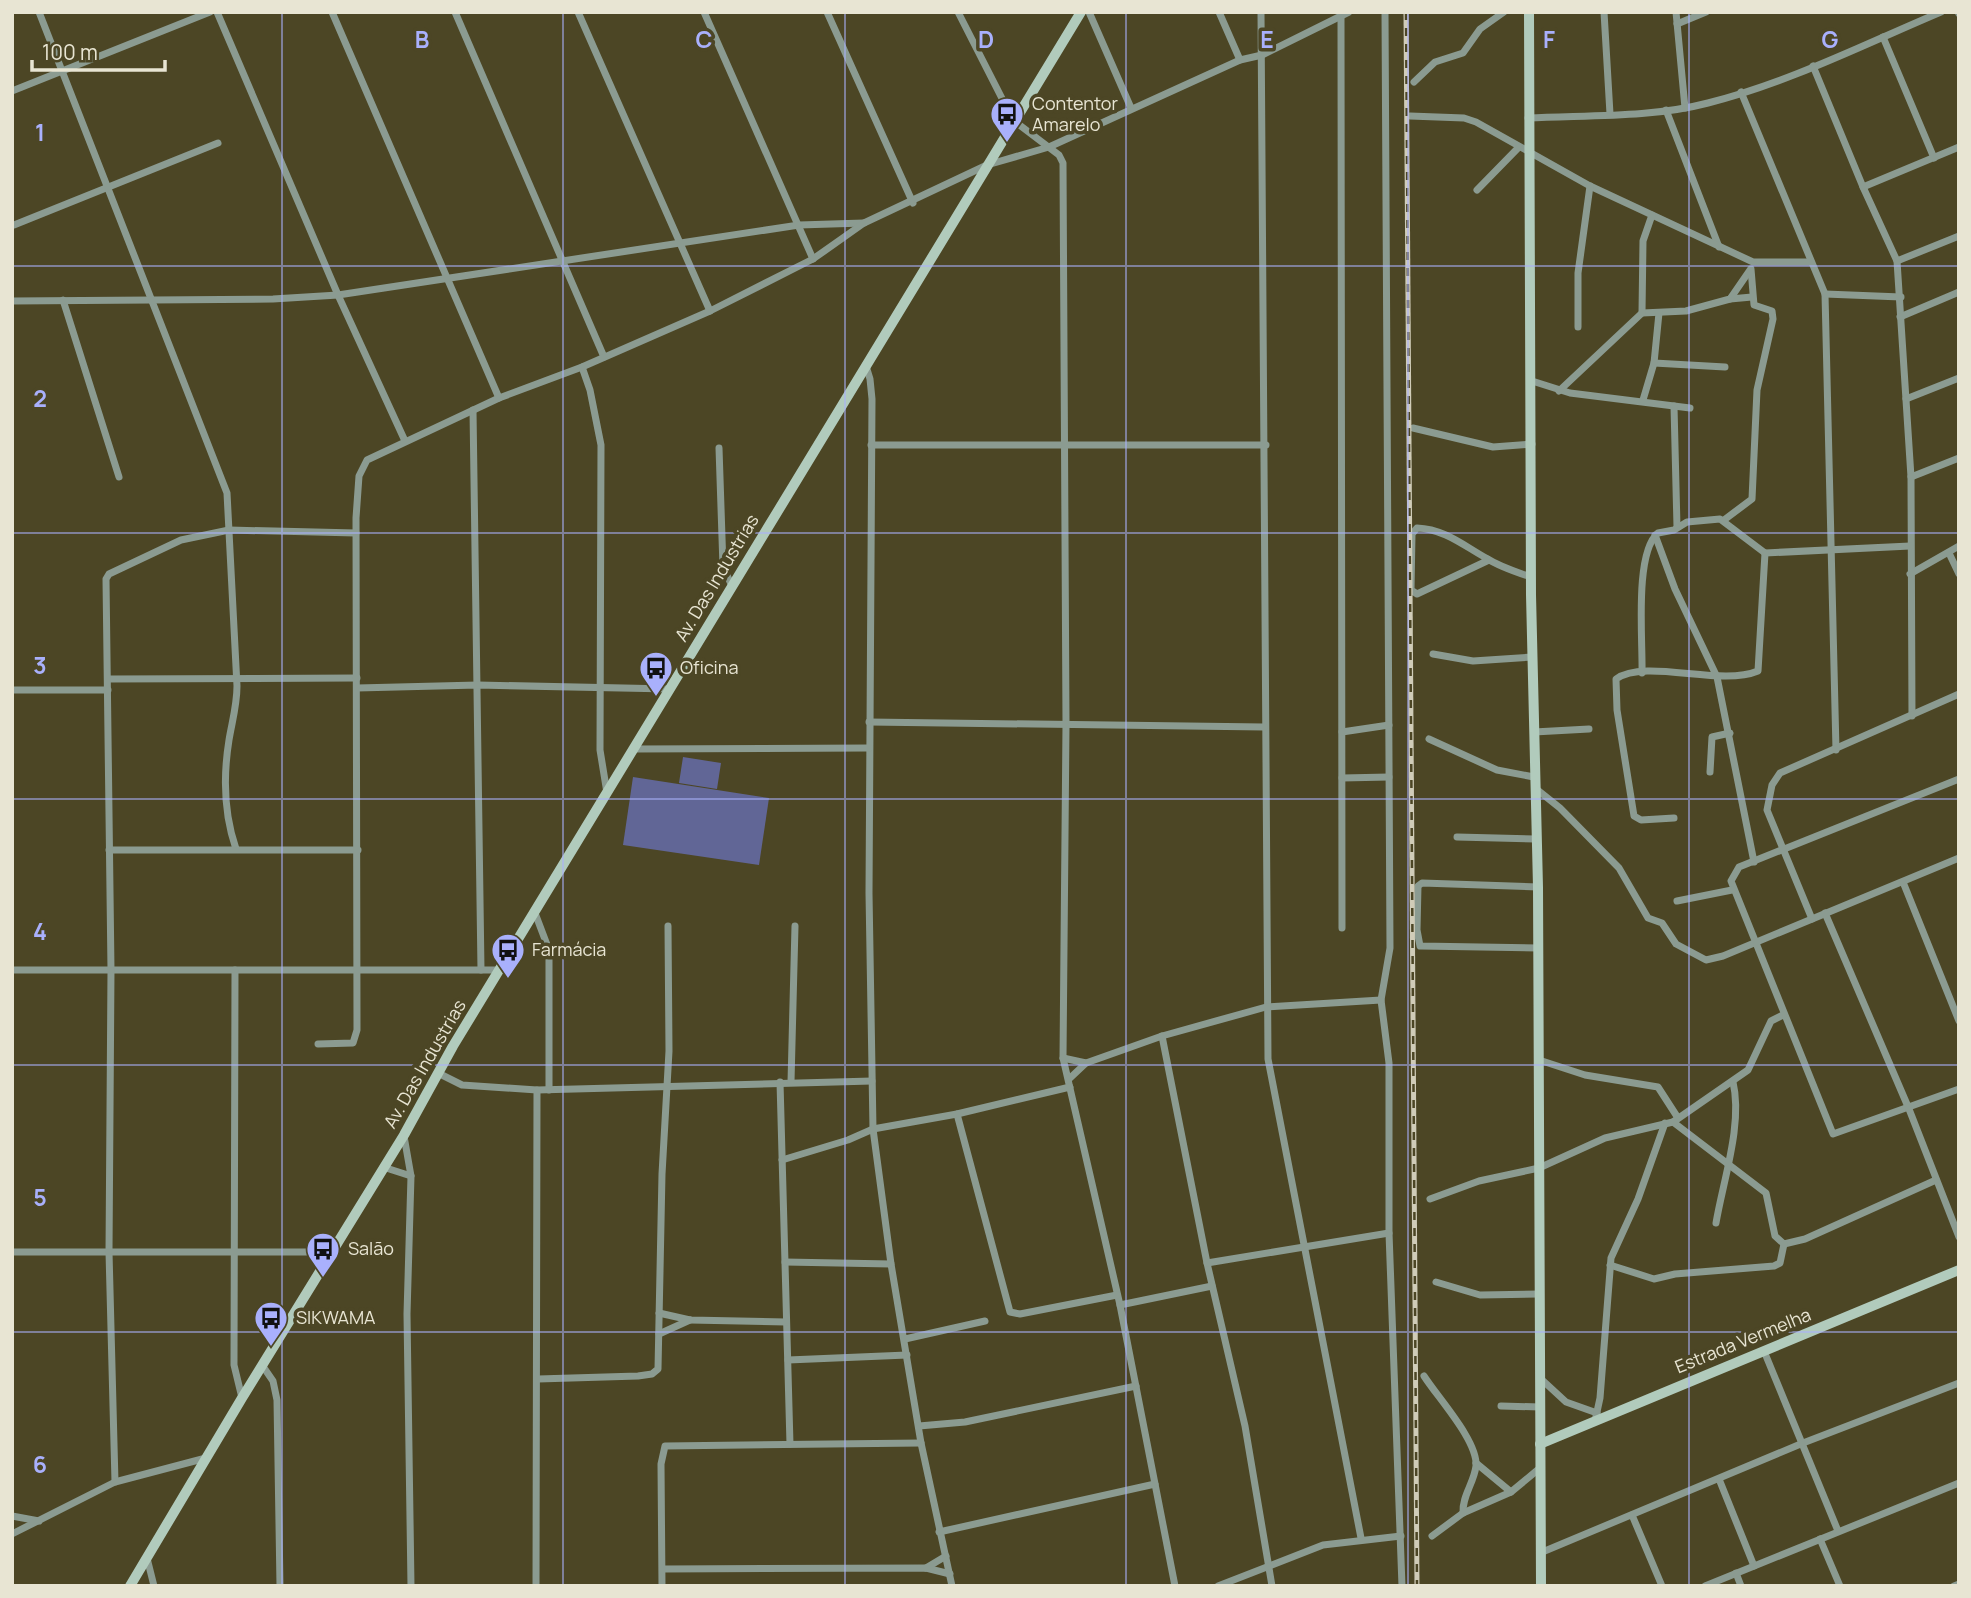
<svg xmlns="http://www.w3.org/2000/svg" width="1971" height="1598" font-family="Manrope,sans-serif">
	<style>
		.green { fill: #616696 }
		.lines { fill: none; stroke-linecap: round; stroke-linejoin: round }
		.street { stroke: #8b9b91; stroke-width: 7 }
		.secondary { stroke: #b1cbbc; stroke-width: 10 }
		.rail-casing { stroke: #d0ccb8; stroke-width: 5 }
		.rail { stroke: #4c4625; stroke-width: 2.5; stroke-dasharray: 8; stroke-linecap: butt }
		.grid { fill: none; stroke: #a9b0fc; stroke-width: 2; stroke-opacity: 0.55 }
		.labels { text-anchor: middle; stroke-width: 7; stroke-linejoin: round; paint-order: stroke }
		.poi-label { font-size: 18px; fill: #e8e5d3; stroke: #4c4625; text-anchor: start }
		.street-label { font-size: 18px; fill: #e8e5d3; stroke: #4c4625 }
		.grid-label { font-size: 23px; text-anchor: middle; font-weight: bold; fill: #a9b0fc; stroke: #4c4625; stroke-width: 7; stroke-linejoin: round; paint-order: stroke }
	</style>
	<rect width="100%" height="100%" fill="#4c4625"/>
	<!-- green -->
	<g class="green">
		<path d="M683 757 721 763 717 789 679 783Z"/>
		<path d="M633 777 769 798 759 865 623 845Z"/>
	</g>
	<g class="lines">
		<!-- street -->
		<g class="street">
			<path d="M39 12 227 493 237 686C237 705 232 722 229 740 223 777 224 814 236 849"/>
			<path d="M217 12 338 295 405 441"/>
			<path d="M332 12 499 398"/>
			<path d="M455 12 604 357"/>
			<path d="M578 12 710 311"/>
			<path d="M704 12 813 259"/>
			<path d="M827 12 913 203"/>
			<path d="M958 12 1013 120 1059 155 1063 163 1066 724 1063 1058 1120 1305 1175 1586"/>
			<path d="M1089 12 1131 108"/>
			<path d="M1219 12 1240 60"/>
			<path d="M1261 12 1268 1059 1361 1538"/>
			<path d="M1385 12 1390 948 1381 1000 1389 1063V1233L1402 1586"/>
			<path d="M1604 12 1610 114"/>
			<path d="M1676 12 1685 108"/>
			<path d="M1958 12 1959 14"/>
			<path d="M1341 18 1342 928"/>
			<path d="M1677 24 1706 12"/>
			<path d="M1883 37 1934 158"/>
			<path d="M1813 66 1863 187 1897 261 1911 477 1912 716"/>
			<path d="M1414 82 1435 62 1463 53 1480 29 1504 12"/>
			<path d="M12 91 210 12"/>
			<path d="M1741 92 1825 294 1836 750"/>
			<path d="M1666 110 1719 247"/>
			<path d="M1410 116 1464 118 1476 122 1590 186 1753 262H1811"/>
			<path d="M1528 118C1587 115 1651 118 1708 103 1788 83 1865 44 1941 12"/>
			<path d="M1863 187 1959 147"/>
			<path d="M1477 190 1519 147"/>
			<path d="M14 225 218 143"/>
			<path d="M1897 261 1959 236"/>
			<path d="M1825 294 1901 297"/>
			<path d="M1730 299 1752 297"/>
			<path d="M63 300 119 477"/>
			<path d="M12 301 273 299 338 295 799 225 864 223"/>
			<path d="M1642 313 1686 311 1730 299 1750 270"/>
			<path d="M1900 317 1959 292"/>
			<path d="M1578 327V273L1590 186"/>
			<path d="M1654 363 1725 367"/>
			<path d="M866 366 870 379 872 399 869 893 873 1129 891 1264 921 1443 952 1586"/>
			<path d="M582 367 590 390 601 445 600 750 607 793"/>
			<path d="M1532 381 1570 393 1690 408"/>
			<path d="M1559 391 1642 313 1643 241 1652 215"/>
			<path d="M1906 399 1959 378"/>
			<path d="M1643 400 1654 363 1659 313"/>
			<path d="M1674 406 1677 527"/>
			<path d="M473 410 481 970"/>
			<path d="M1413 428 1493 447 1532 444"/>
			<path d="M871 445H1266"/>
			<path d="M719 448 723 567 732 586"/>
			<path d="M1911 477 1959 458"/>
			<path d="M1724 520 1752 499 1757 390 1773 319 1772 311 1754 305 1751 269"/>
			<path d="M1655 535 1675 589 1717 677 1754 862"/>
			<path d="M1949 553 1959 574"/>
			<path d="M1489 560 1417 594 1411 590 1412 534 1417 528C1444 529 1463 545 1486 558 1500 567 1516 572 1531 577"/>
			<path d="M1910 574 1959 546"/>
			<path d="M1433 654 1473 661 1532 657"/>
			<path d="M1642 673C1643 642 1634 553 1658 533L1674 530 1687 522 1720 519 1765 553 1910 546"/>
			<path d="M108 679 357 678"/>
			<path d="M357 688 478 685 670 689"/>
			<path d="M12 690H108"/>
			<path d="M869 722 1264 727"/>
			<path d="M1342 732 1389 725"/>
			<path d="M1534 732 1589 729"/>
			<path d="M1429 739 1497 770 1534 777"/>
			<path d="M635 749 869 748"/>
			<path d="M1710 772 1712 737 1730 733"/>
			<path d="M1342 778 1389 777"/>
			<path d="M1959 779 1739 867 1731 881 1833 1134 1959 1089"/>
			<path d="M1535 788 1560 808 1619 868 1648 918 1662 923 1676 944 1706 960 1723 956 1959 858"/>
			<path d="M1674 818 1641 820 1634 816 1617 710 1616 679C1646 658 1720 687 1758 671L1765 553"/>
			<path d="M1457 837 1536 839"/>
			<path d="M109 850H358"/>
			<path d="M1903 882 1959 1021"/>
			<path d="M1677 901 1732 890"/>
			<path d="M535 913 549 950V1090"/>
			<path d="M1825 913 1909 1109 1959 1237"/>
			<path d="M1812 919 1767 810 1772 785 1780 773 1959 694"/>
			<path d="M1538 948 1420 946 1417 930 1418 886 1422 883 1538 887"/>
			<path d="M12 970H499"/>
			<path d="M235 970 234 1365 242 1398"/>
			<path d="M1162 1036 1207 1263 1245 1426 1272 1586"/>
			<path d="M318 1044 353 1043 357 1030 356 518 359 476 367 460 499 398 582 367 710 311 813 259 864 223 987 165 1049 147 1240 60 1262 55 1349 12"/>
			<path d="M1063 1058 1086 1063"/>
			<path d="M1539 1060 1585 1075 1658 1087 1678 1118"/>
			<path d="M438 1073 462 1085 537 1090 872 1081"/>
			<path d="M1069 1079 1086 1063 1162 1036 1266 1007 1381 1000"/>
			<path d="M780 1082 790 1444"/>
			<path d="M791 1082 795 926"/>
			<path d="M957 1114 1010 1312 1020 1314 1117 1295"/>
			<path d="M1673 1122 1766 1193 1775 1236 1784 1244 1805 1239 1936 1180"/>
			<path d="M404 1136 411 1176 407 1314 411 1586"/>
			<path d="M782 1160 848 1140 873 1129 957 1114 1070 1087"/>
			<path d="M383 1167 411 1176"/>
			<path d="M1430 1199 1479 1181 1539 1168 1605 1138 1673 1122 1748 1070 1771 1021 1783 1015"/>
			<path d="M1716 1223C1723 1181 1743 1124 1733 1082"/>
			<path d="M12 1252H331"/>
			<path d="M785 1262 891 1264"/>
			<path d="M1207 1263 1389 1233"/>
			<path d="M1610 1265 1654 1279 1675 1274 1774 1266 1780 1263 1784 1244"/>
			<path d="M1436 1282 1480 1295 1539 1294"/>
			<path d="M1120 1305 1212 1286"/>
			<path d="M659 1313 690 1320 786 1322"/>
			<path d="M659 1334 690 1320"/>
			<path d="M905 1339 985 1321"/>
			<path d="M1764 1351 1838 1531"/>
			<path d="M788 1360 907 1355"/>
			<path d="M262 1365 273 1381 277 1400 280 1586"/>
			<path d="M1424 1376C1438 1398 1478 1441 1476 1466 1474 1483 1462 1496 1463 1513"/>
			<path d="M1540 1378 1566 1402 1597 1413"/>
			<path d="M538 1379 638 1376 652 1374 658 1369 662 1174 669 1051 668 926"/>
			<path d="M1501 1406 1540 1407"/>
			<path d="M1595 1421 1600 1398 1611 1258 1638 1199 1665 1123"/>
			<path d="M919 1426 965 1422 1136 1386"/>
			<path d="M1476 1463 1511 1492"/>
			<path d="M1719 1479 1754 1566"/>
			<path d="M115 1482 109 1252 111 970 106 579 109 574 181 540 229 530 356 533"/>
			<path d="M1632 1515 1662 1586"/>
			<path d="M12 1516 39 1521"/>
			<path d="M939 1532 1155 1484"/>
			<path d="M12 1534 115 1482 206 1458"/>
			<path d="M1432 1536 1463 1513 1511 1492 1540 1468"/>
			<path d="M1820 1539 1840 1586"/>
			<path d="M1540 1553 1803 1443 1959 1383"/>
			<path d="M147 1558 154 1586"/>
			<path d="M926 1568 946 1556"/>
			<path d="M663 1569 926 1568 950 1574"/>
			<path d="M1736 1573 1741 1586"/>
			<path d="M536 1586 537 1090"/>
			<path d="M662 1586 661 1464 665 1446 921 1443"/>
			<path d="M1218 1586 1323 1545 1401 1536"/>
			<path d="M1705 1586 1959 1483"/>
			<path d="M1954 1586 1959 1584"/>
		</g>
		<!-- secondary -->
		<g class="secondary">
			<path d="M1529 12 1531 595 1538 887 1541 1586"/>
			<path d="M1540 1444 1959 1270"/>
			<path d="M130 1586 242 1398 404 1135 453 1046 1081 12"/>
		</g>
		<defs>
			<path id="rail" d="M1406 12 1417 1586"/>
		</defs>
		<!-- rail casing -->
		<use href="#rail" class="rail-casing"/>
		<!-- rail -->
		<use href="#rail" class="rail"/>
	</g>
	<!-- grid -->
	<path class="grid" d="M282 12V1586M563 12V1586M845 12V1586M1126 12V1586M1408 12V1586M1689 12V1586M12 266H1959M12 533H1959M12 799H1959M12 1065H1959M12 1332H1959"/>
	<!-- icons -->
	<defs>
		<symbol id="bus-pin" viewBox="-11 -11 22 30"><path d="M0 17L-7.5 6A9.5 9.5 0 1 1 7.5 6Z" fill="#a9b0fc" stroke="#4c4625"/><path d="M-5-6H5V4H4V6H2V4H-2V6H-4V4H-5ZM-3.5-4V0h7V-4ZM-3.5 1.2v1.5H-2V1.2ZM2 1.2v1.5H3.5V1.2Z" fill="#111"/></symbol>
	</defs>
	<g fill-rule="evenodd">
		<use href="#bus-pin" x="988" y="95" width="38" height="52"/>
		<use href="#bus-pin" x="637" y="649" width="38" height="52"/>
		<use href="#bus-pin" x="489" y="931" width="38" height="52"/>
		<use href="#bus-pin" x="304" y="1230" width="38" height="52"/>
		<use href="#bus-pin" x="252" y="1299" width="38" height="52"/>
	</g>
	<g class="labels">
		<!-- poi labels -->
		<g class="poi-label">
			<text x="1032" y="110">Contentor<tspan x="1032" dy="21">Amarelo</tspan></text>
			<text x="680" y="674">Oficina</text>
			<text x="532" y="956">Farmácia</text>
			<text x="348" y="1255">Salão</text>
			<text x="296" y="1324">SIKWAMA</text>
		</g>
		<!-- street labels -->
		<g class="street-label">
			<text transform="translate(717 578) rotate(-59)" y="6">Av. Das Industrias</text>
			<text transform="translate(425 1064) rotate(-60)" y="6">Av. Das Industrias</text>
			<text transform="translate(1743 1341) rotate(-22)" y="6">Estrada Vermelha</text>
		</g>
	</g>
	<g class="grid-label">
		<text x="422" y="48">B</text>
		<text x="704" y="48">C</text>
		<text x="986" y="48">D</text>
		<text x="1267" y="48">E</text>
		<text x="1549" y="48">F</text>
		<text x="1830" y="48">G</text>
		<text x="40" y="141">1</text>
		<text x="40" y="407">2</text>
		<text x="40" y="674">3</text>
		<text x="40" y="940">4</text>
		<text x="40" y="1206">5</text>
		<text x="40" y="1473">6</text>
	</g>
	<!-- border -->
	<rect width="1971" height="1598" fill="none" stroke="#e8e5d3" stroke-width="28"/>
	<!-- scale -->
	<path d="M32 60v10h133v-10" fill="none" stroke="#e8e5d3" stroke-width="3.5"/>
	<text x="42" y="60" font-size="21" fill="#e8e5d3" stroke="#4c4625" stroke-width="5" paint-order="stroke">100 m</text>
</svg>
